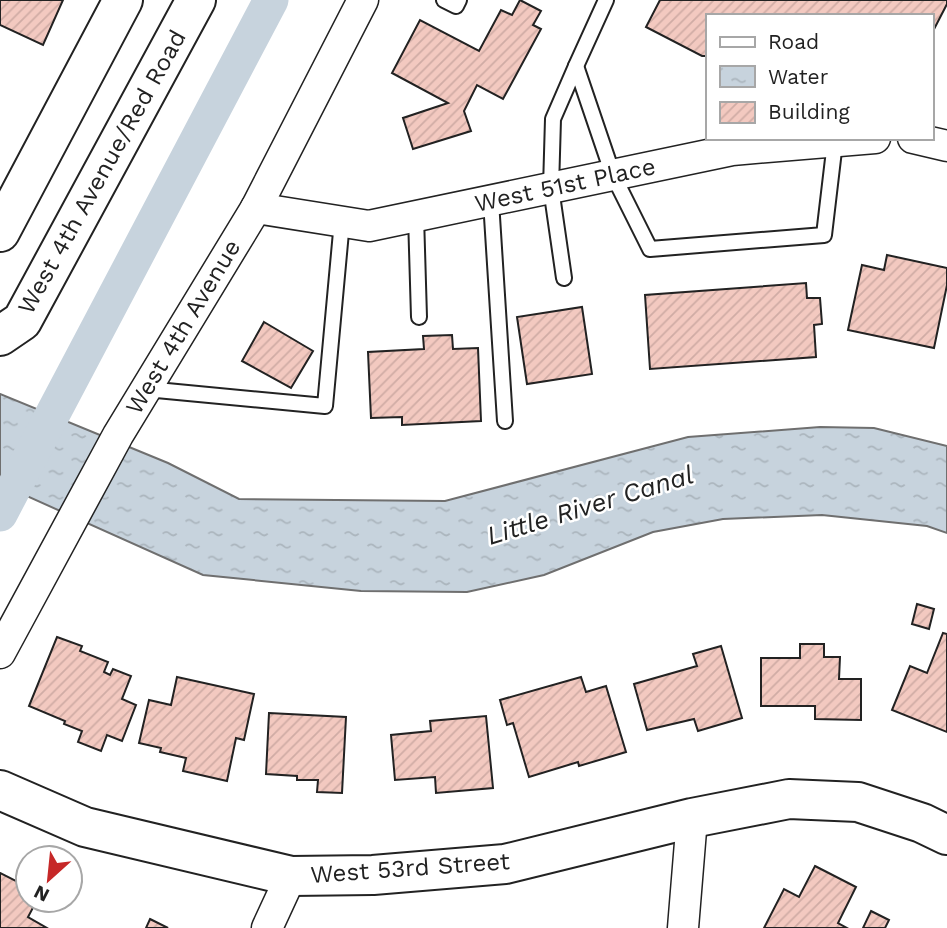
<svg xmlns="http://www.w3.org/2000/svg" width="947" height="928" font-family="'Work Sans',sans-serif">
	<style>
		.water { fill: url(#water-ripples); stroke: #6f6f6f; stroke-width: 2 }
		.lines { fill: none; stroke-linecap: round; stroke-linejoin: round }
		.canal { stroke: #c7d3dd; stroke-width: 35 }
		.building { fill: url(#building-hatch); stroke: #222; stroke-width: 2 }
		.lane-casing { stroke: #222; stroke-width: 18 }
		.street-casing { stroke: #222; stroke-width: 33 }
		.secondary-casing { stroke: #222; stroke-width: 42 }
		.primary-casing { stroke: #222; stroke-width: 42 }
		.lane { stroke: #fff; stroke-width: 14 }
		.street { stroke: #fff; stroke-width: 30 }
		.secondary { stroke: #fff; stroke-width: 38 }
		.primary { stroke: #fff; stroke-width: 38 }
		.labels { text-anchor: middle; stroke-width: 5; stroke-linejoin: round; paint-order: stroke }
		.street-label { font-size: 24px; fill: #222; stroke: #fff }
		.water-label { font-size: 26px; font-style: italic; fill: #222; stroke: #fff }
	</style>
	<defs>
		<pattern id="water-ripples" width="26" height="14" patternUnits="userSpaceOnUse" patternTransform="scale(1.75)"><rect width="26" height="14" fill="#c7d3dd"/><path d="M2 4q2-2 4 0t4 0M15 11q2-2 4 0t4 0" fill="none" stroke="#abb5bd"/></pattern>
		<pattern id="building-hatch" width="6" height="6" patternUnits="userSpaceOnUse" patternTransform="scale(1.75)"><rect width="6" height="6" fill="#f3c9c0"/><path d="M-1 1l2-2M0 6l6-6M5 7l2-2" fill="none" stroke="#d0aca5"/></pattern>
	</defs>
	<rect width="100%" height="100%" fill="#fff"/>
	<!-- water -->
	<path class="water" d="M0 394 168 463 239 499 445 501 688 437 820 427 874 428 947 446V533L927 526 822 515 723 519 653 532 544 575 467 592 361 591 203 575 0 484Z"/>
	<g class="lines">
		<!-- canal -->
		<path class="canal" d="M0 514 271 0"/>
	</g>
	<!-- building -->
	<g class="building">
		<path d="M0 0H63L43 45 0 25Z"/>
		<path d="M520 0 541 11 533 25 541 29 503 99 477 85 464 111 471 131 413 149 403 118 448 103 392 73 420 20 479 51 501 10 512 15Z"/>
		<path d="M660 0H947V4L931 35V16H707V56H702L646 27Z"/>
		<path d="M887 255 947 268V285L934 348 848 330 862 265 884 270Z"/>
		<path d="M806 283 807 298H820L822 324 814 325 816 357 650 369 645 295Z"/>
		<path d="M582 307 592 374 527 384 517 317Z"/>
		<path d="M264 322 313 351 291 388 242 361Z"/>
		<path d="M452 335 453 349 478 348 481 421 402 425V417L371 418 368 352 424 349 423 336Z"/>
		<path d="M917 604 934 609 929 629 912 624Z"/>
		<path d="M943 633 947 634V732L892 710 910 666 927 673Z"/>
		<path d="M57 637 82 646 80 651 108 662 104 672 110 675 113 669 131 676 122 699 136 705 122 741 107 735 101 751 78 742 82 731 64 724 65 721 29 706Z"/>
		<path d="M800 644H824V657H840L839 679H861V720L815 719V706H761V658H800Z"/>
		<path d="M721 646 742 718 698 731 694 719 647 730 634 684 697 666 693 654Z"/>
		<path d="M177 677 254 694 244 740 236 738 227 781 183 771 186 758 160 752 161 748 139 743 149 700 171 705Z"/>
		<path d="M581 677 586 692 606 686 626 752 579 766 578 762 529 777 513 723 507 725 500 700Z"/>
		<path d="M269 713 346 717 342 793 317 792 318 780H297V776L266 774Z"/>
		<path d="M486 716 493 788 436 793 435 777 395 780 391 735 431 731 430 721Z"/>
		<path d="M815 866 856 887 838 923 847 928H764L784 889 799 897Z"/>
		<path d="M0 873 28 887V900H37L28 917 47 928H0Z"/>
		<path d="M871 911 889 920 885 928H863Z"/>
		<path d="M150 919 168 928H146Z"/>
	</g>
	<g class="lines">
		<defs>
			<g id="lane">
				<path d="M444 0 456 6 459 0"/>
				<path d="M576 66 606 0"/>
				<path d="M491 201 505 421"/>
				<path d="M416 216 419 317"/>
				<path d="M564 278 551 188 553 119 576 66 613 175 650 249 824 235 835 142"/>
				<path d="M146 389 325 406 342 221"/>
			</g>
			<g id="street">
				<path d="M913 138 947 146"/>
				<path d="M256 208 369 226 732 150 875 138"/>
				<path d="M0 653 118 435 256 208 363 0"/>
				<path d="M267 928 291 876"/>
				<path d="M683 928 692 818"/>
			</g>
			<path id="secondary" d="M0 790 85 827 291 876 373 875 505 864 692 818 789 799 858 802 922 823 947 835"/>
			<g id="primary">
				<path d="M0 232 123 0"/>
				<path d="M0 336 22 321 196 0"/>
			</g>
		</defs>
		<!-- lane casing -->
		<use href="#lane" class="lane-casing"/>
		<!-- street casing -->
		<use href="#street" class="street-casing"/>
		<!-- secondary casing -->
		<use href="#secondary" class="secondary-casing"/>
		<!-- primary casing -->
		<use href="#primary" class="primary-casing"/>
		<!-- lane -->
		<use href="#lane" class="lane"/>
		<!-- street -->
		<use href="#street" class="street"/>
		<!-- secondary -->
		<use href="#secondary" class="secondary"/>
		<!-- primary -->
		<use href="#primary" class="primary"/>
	</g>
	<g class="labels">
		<!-- street labels -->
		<g class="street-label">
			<text transform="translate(102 172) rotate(-61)" y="8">West 4th Avenue/Red Road</text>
			<text transform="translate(565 185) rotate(-12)" y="8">West 51st Place</text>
			<text transform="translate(183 327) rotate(-59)" y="8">West 4th Avenue</text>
			<text transform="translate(410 868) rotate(-4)" y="8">West 53rd Street</text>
		</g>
		<!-- water labels -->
		<g class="water-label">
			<text transform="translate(590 505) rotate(-17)" y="9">Little River Canal</text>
		</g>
	</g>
	<!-- legend -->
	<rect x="706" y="14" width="228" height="126" fill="#ffffff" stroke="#a7a7a7" stroke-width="2"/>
	<rect x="720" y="37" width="35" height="10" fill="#ffffff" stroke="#a7a7a7" stroke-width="2"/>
	<text x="768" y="49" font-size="21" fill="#222222">Road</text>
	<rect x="720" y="66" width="35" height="21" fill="url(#water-ripples)" stroke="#a7a7a7" stroke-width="2"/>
	<text x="768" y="84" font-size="21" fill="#222222">Water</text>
	<rect x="720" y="102" width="35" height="21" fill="url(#building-hatch)" stroke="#a7a7a7" stroke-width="2"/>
	<text x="768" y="119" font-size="21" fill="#222222">Building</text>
	<!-- north arrow -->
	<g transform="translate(49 879) rotate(207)"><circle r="33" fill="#ffffff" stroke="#a7a7a7" stroke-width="2"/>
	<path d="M0-5L12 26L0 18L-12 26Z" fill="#c62828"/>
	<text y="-10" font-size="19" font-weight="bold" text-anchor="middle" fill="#222222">N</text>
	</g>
</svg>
